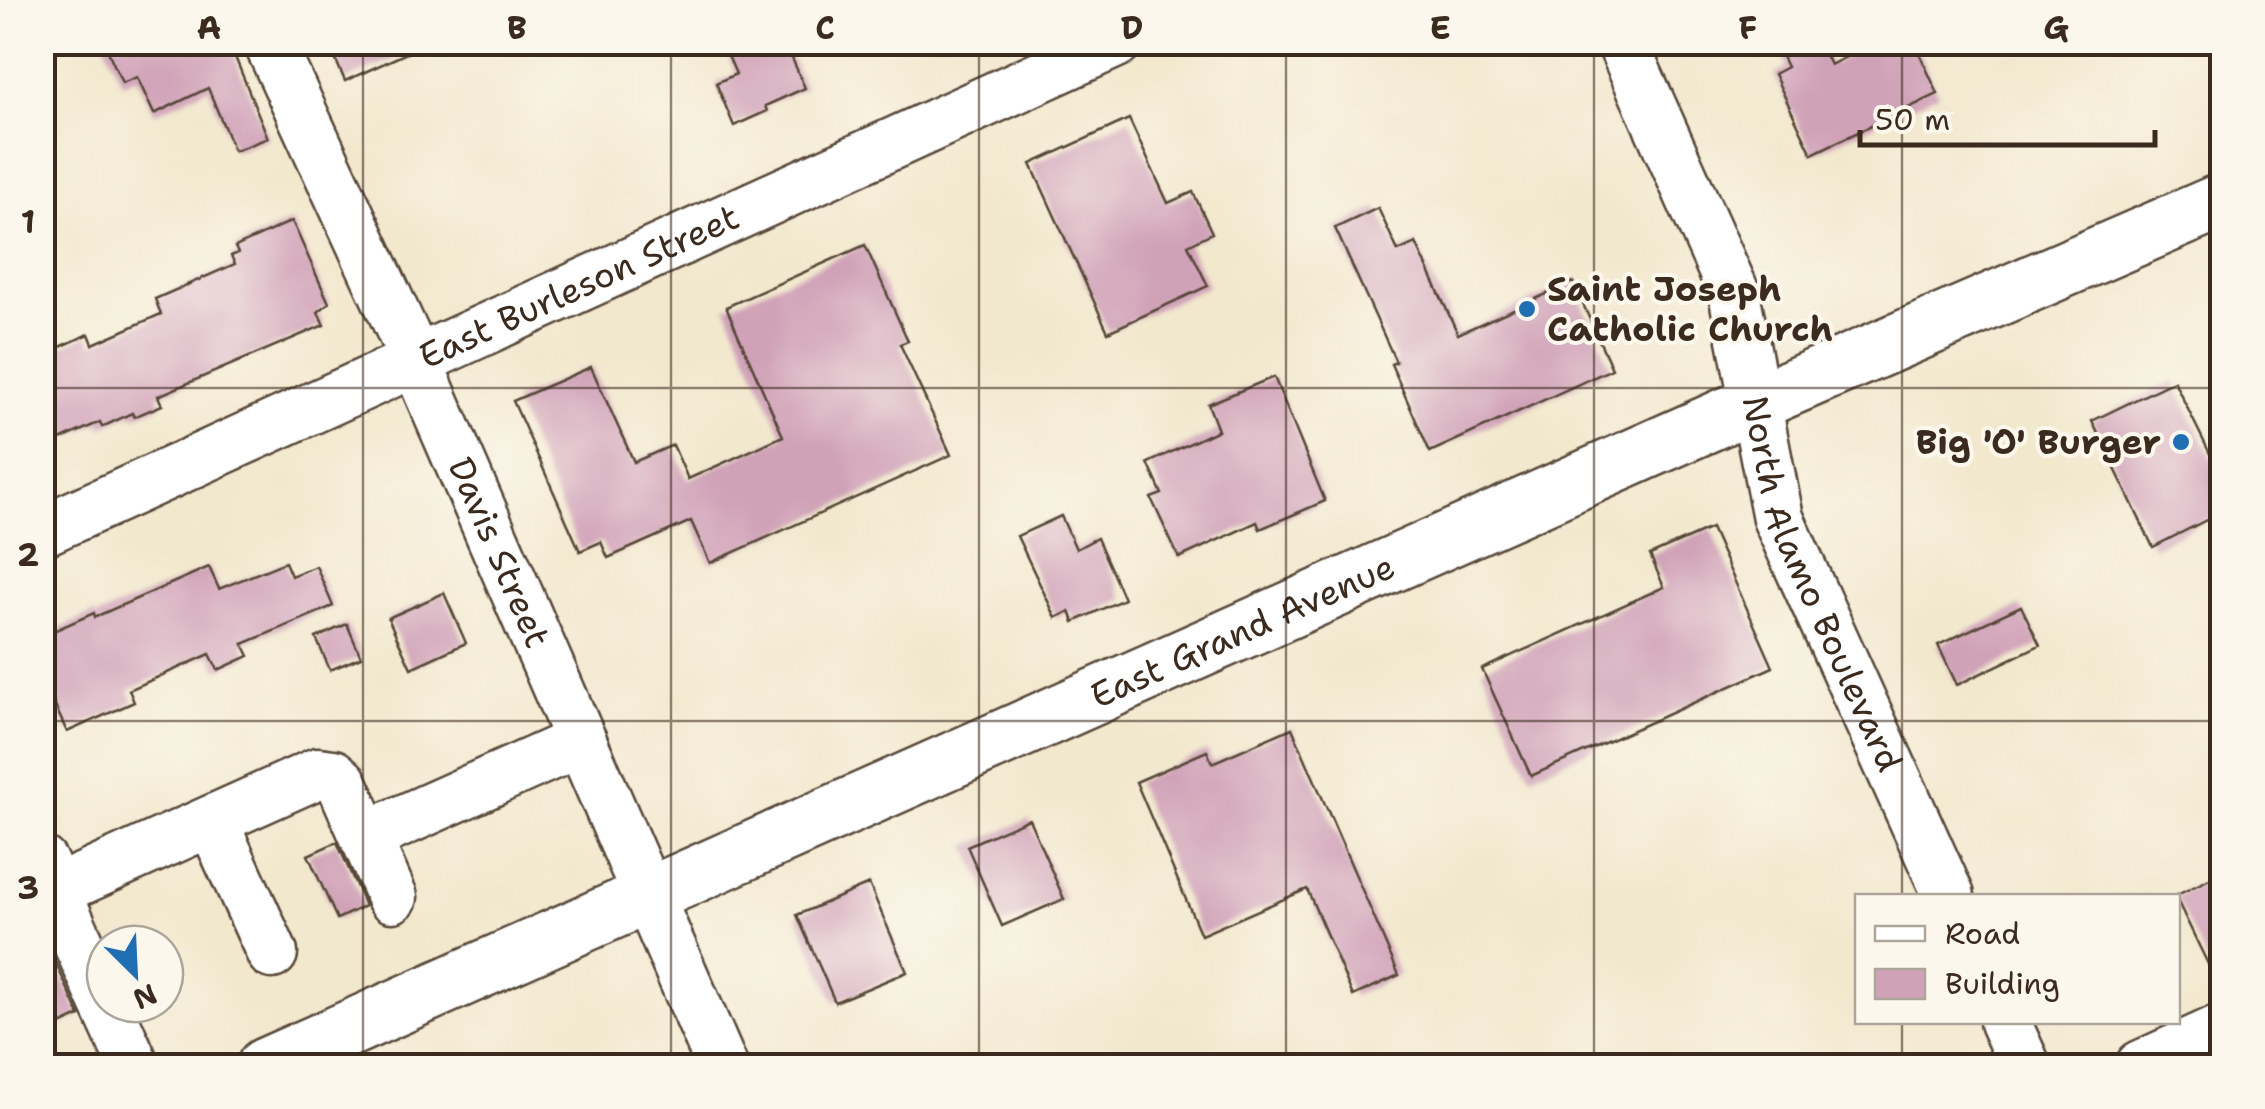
<svg xmlns="http://www.w3.org/2000/svg" width="2265" height="1109" font-family="'Shantell Sans',sans-serif">
	<style>
		.building { fill: #d0a2b8 }
		.lines { fill: none; stroke-linecap: round; stroke-linejoin: round }
		.minor-casing { stroke: #564638; stroke-width: 55 }
		.highway-casing { stroke: #564638; stroke-width: 60 }
		.minor { stroke: #fff; stroke-width: 50 }
		.highway { stroke: #fff; stroke-width: 55 }
		.grid { fill: none; stroke: #3b2a1e; stroke-width: 2.5; stroke-opacity: 0.55 }
		.poi-dot { fill: #1f6fb2; stroke: #fbf7ec; stroke-width: 4 }
		.labels { text-anchor: middle; stroke-width: 8; stroke-linejoin: round; paint-order: stroke }
		.street-label { font-size: 35px; fill: #3b2a1e; stroke: #fbf7ec }
		.poi-label { font-size: 35px; font-weight: bold; fill: #3b2a1e; stroke: #fbf7ec; text-anchor: start }
		.neatline { fill: none; stroke: #3b2a1e; stroke-width: 4 }
		.grid-label { font-size: 32px; text-anchor: middle; font-weight: bold; fill: #3b2a1e }
	</style>
	<rect width="100%" height="100%" fill="#fbf7ec"/>
	<filter id="ink" filterUnits="userSpaceOnUse"><feTurbulence type="fractalNoise" baseFrequency=".01" numOctaves="2"/><feDisplacementMap in="SourceGraphic" scale="20" xChannelSelector="R" yChannelSelector="G"/><feConvolveMatrix kernelMatrix="1 2 1 2 8 2 1 2 1" color-interpolation-filters="sRGB"/></filter>
	<filter id="wash" filterUnits="userSpaceOnUse"><feTurbulence type="fractalNoise" baseFrequency=".0048" numOctaves="4" result="noise"/><feDisplacementMap in="SourceGraphic" scale="40" xChannelSelector="R" yChannelSelector="G"/><feGaussianBlur stdDeviation="2.25" result="paint"/><feColorMatrix in="noise" values="0 0 0 0 0 0 0 0 0 0 0 0 0 0 0 0 0 1.4 0 .05"/><feComposite in="paint" operator="in"/></filter>
	<g filter="url(#wash)">
		<rect width="100%" height="100%" fill="#f2e8ce"/>
		<g id="blocks">
			<!-- building -->
			<g class="building">
				<path d="M104 42H229L268 138 234 151 208 88 154 114 137 77 122 83Z"/>
				<path d="M328 42H431L345 81Z"/>
				<path d="M722 42H785L805 88 765 106 767 111 734 126 716 83 736 74Z"/>
				<path d="M1775 42H1819L1830 65 1876 42H1914L1938 94 1812 154 1774 74 1787 67Z"/>
				<path d="M1129 119 1168 203 1193 192 1212 233 1188 245 1208 286 1108 332 1031 164Z"/>
				<path d="M1378 208 1398 251 1416 243 1458 334 1573 282 1612 369 1430 452 1391 364 1396 362 1335 228Z"/>
				<path d="M292 221 329 303 318 312 324 325 158 396 162 405 134 417 132 413 102 427 100 422 42 448V355L89 334 93 344 161 314 155 299 235 264 231 256 238 253 235 247Z"/>
				<path d="M865 245 908 341 900 344 951 455 710 563 691 521 608 558 601 542 580 551 513 401 591 367 634 462 673 445 688 479 783 436 726 307Z"/>
				<path d="M1274 377 1325 501 1260 529 1257 522 1179 558 1151 498 1162 494 1148 463 1218 430 1208 404Z"/>
				<path d="M2174 381 2222 478V512L2153 547 2092 421Z"/>
				<path d="M1061 516 1076 549 1097 538 1124 599 1074 622 1070 611 1056 618 1017 536Z"/>
				<path d="M1711 528 1773 667 1531 776 1482 669 1664 587 1650 555Z"/>
				<path d="M285 562 291 576 316 566 333 606 243 644 249 656 218 670 210 654 129 690 134 702 67 732 51 697 42 701V636L94 613 95 617 209 567 219 589Z"/>
				<path d="M444 593 466 643 411 668 388 618Z"/>
				<path d="M2021 606 2040 645 1957 685 1938 645Z"/>
				<path d="M347 624 361 657 330 670 316 638Z"/>
				<path d="M1292 728 1399 975 1353 996 1307 889 1201 935 1136 782 1207 751 1212 763Z"/>
				<path d="M1029 819 1064 899 1002 926 967 846Z"/>
				<path d="M337 842 365 906 337 919 308 855Z"/>
				<path d="M2222 873V993L2175 896Z"/>
				<path d="M869 884 907 972 835 1002 797 915Z"/>
				<path d="M42 933 80 1016 42 1033Z"/>
			</g>
		</g>
	</g>
	<g filter="url(#ink)">
		<use href="#blocks" fill-opacity="0" stroke="#564638" stroke-width="2.5"/>
		<g class="lines">
			<defs>
				<g id="minor">
					<path id="s1" d="M269 42 416 361 722 1066"/>
					<path id="s2" d="M1622 42 1734 293 1778 518 1949 896"/>
					<path id="s3" d="M42 531 1116 42"/>
					<path d="M212 821 272 953"/>
					<path d="M366 837 581 741"/>
					<path d="M42 862 105 1002"/>
					<path d="M55 891 318 773 333 775 342 783 392 897"/>
					<path d="M106 1004 134 1066"/>
					<path d="M2005 1022 2025 1066"/>
					<path d="M2141 1066 2222 1029"/>
				</g>
				<g id="highway">
					<path id="s4" d="M265 1066 1757 402 2222 201"/>
				</g>
			</defs>
			<!-- minor casing -->
			<use href="#minor" class="minor-casing"/>
			<!-- highway casing -->
			<use href="#highway" class="highway-casing"/>
			<!-- minor -->
			<use href="#minor" class="minor"/>
			<!-- highway -->
			<use href="#highway" class="highway"/>
		</g>
	</g>
	<!-- grid -->
	<path class="grid" d="M363 42V1066M671 42V1066M979 42V1066M1286 42V1066M1594 42V1066M1902 42V896M42 388H2222M42 721H2222M1902 1022V1066"/>
	<!-- markers -->
	<g class="poi-dot">
		<circle cx="1527" cy="309" r="10"/>
		<circle cx="2181" cy="442" r="10"/>
	</g>
	<g class="labels">
		<!-- street labels -->
		<g class="street-label">
			<text dy="12" stroke="none"><textPath href="#s3" startOffset="590">East Burleson Street</textPath></text>
			<text dy="12" stroke="none"><textPath href="#s1" startOffset="560">Davis Street</textPath></text>
			<text dy="12" stroke="none"><textPath href="#s2" startOffset="580">North Alamo Boulevard</textPath></text>
			<text dy="12" stroke="none"><textPath href="#s4" startOffset="1070">East Grand Avenue</textPath></text>
		</g>
		<!-- poi labels -->
		<g class="poi-label">
			<text x="1547" y="301">Saint Joseph<tspan x="1547" dy="40">Catholic Church</tspan></text>
			<text x="2161" y="454" text-anchor="end">Big 'O' Burger</text>
		</g>
	</g>
	<!-- margin -->
	<rect width="2265" height="1109" fill="none" stroke="#fbf7ec" stroke-width="110"/>
	<!-- legend -->
	<rect x="1855" y="894" width="325" height="130" fill="#fbf7ec" stroke="#aea59a" stroke-width="2.5"/>
	<rect x="1875" y="926" width="50" height="15" fill="#ffffff" stroke="#aea59a" stroke-width="2.5"/>
	<text x="1945" y="944" font-size="30" fill="#3b2a1e">Road</text>
	<rect x="1875" y="969" width="50" height="30" fill="#d0a2b8" stroke="#aea59a" stroke-width="2.5"/>
	<text x="1945" y="994" font-size="30" fill="#3b2a1e">Building</text>
	<!-- north arrow -->
	<g transform="translate(135 974) rotate(156)"><circle r="48" fill="#fbf7ec" stroke="#aea59a" stroke-width="2.5"/>
	<path d="M0-8L18 38L0 25L-18 38Z" fill="#1f6fb2"/>
	<text y="-15" font-size="28" font-weight="bold" text-anchor="middle" fill="#3b2a1e">N</text>
	</g>
	<!-- scale -->
	<path d="M1860 130v15h295v-15" fill="none" stroke="#3b2a1e" stroke-width="5"/>
	<text x="1875" y="130" font-size="30" fill="#3b2a1e" stroke="#fbf7ec" stroke-width="8" paint-order="stroke">50 m</text>
	<rect x="55" y="55" width="2155" height="999" class="neatline"/>
	<g class="grid-label">
		<text x="209" y="39">A</text>
		<text x="517" y="39">B</text>
		<text x="825" y="39">C</text>
		<text x="1132" y="39">D</text>
		<text x="1440" y="39">E</text>
		<text x="1748" y="39">F</text>
		<text x="2056" y="39">G</text>
		<text x="28" y="233">1</text>
		<text x="28" y="566">2</text>
		<text x="28" y="899">3</text>
	</g>
</svg>
